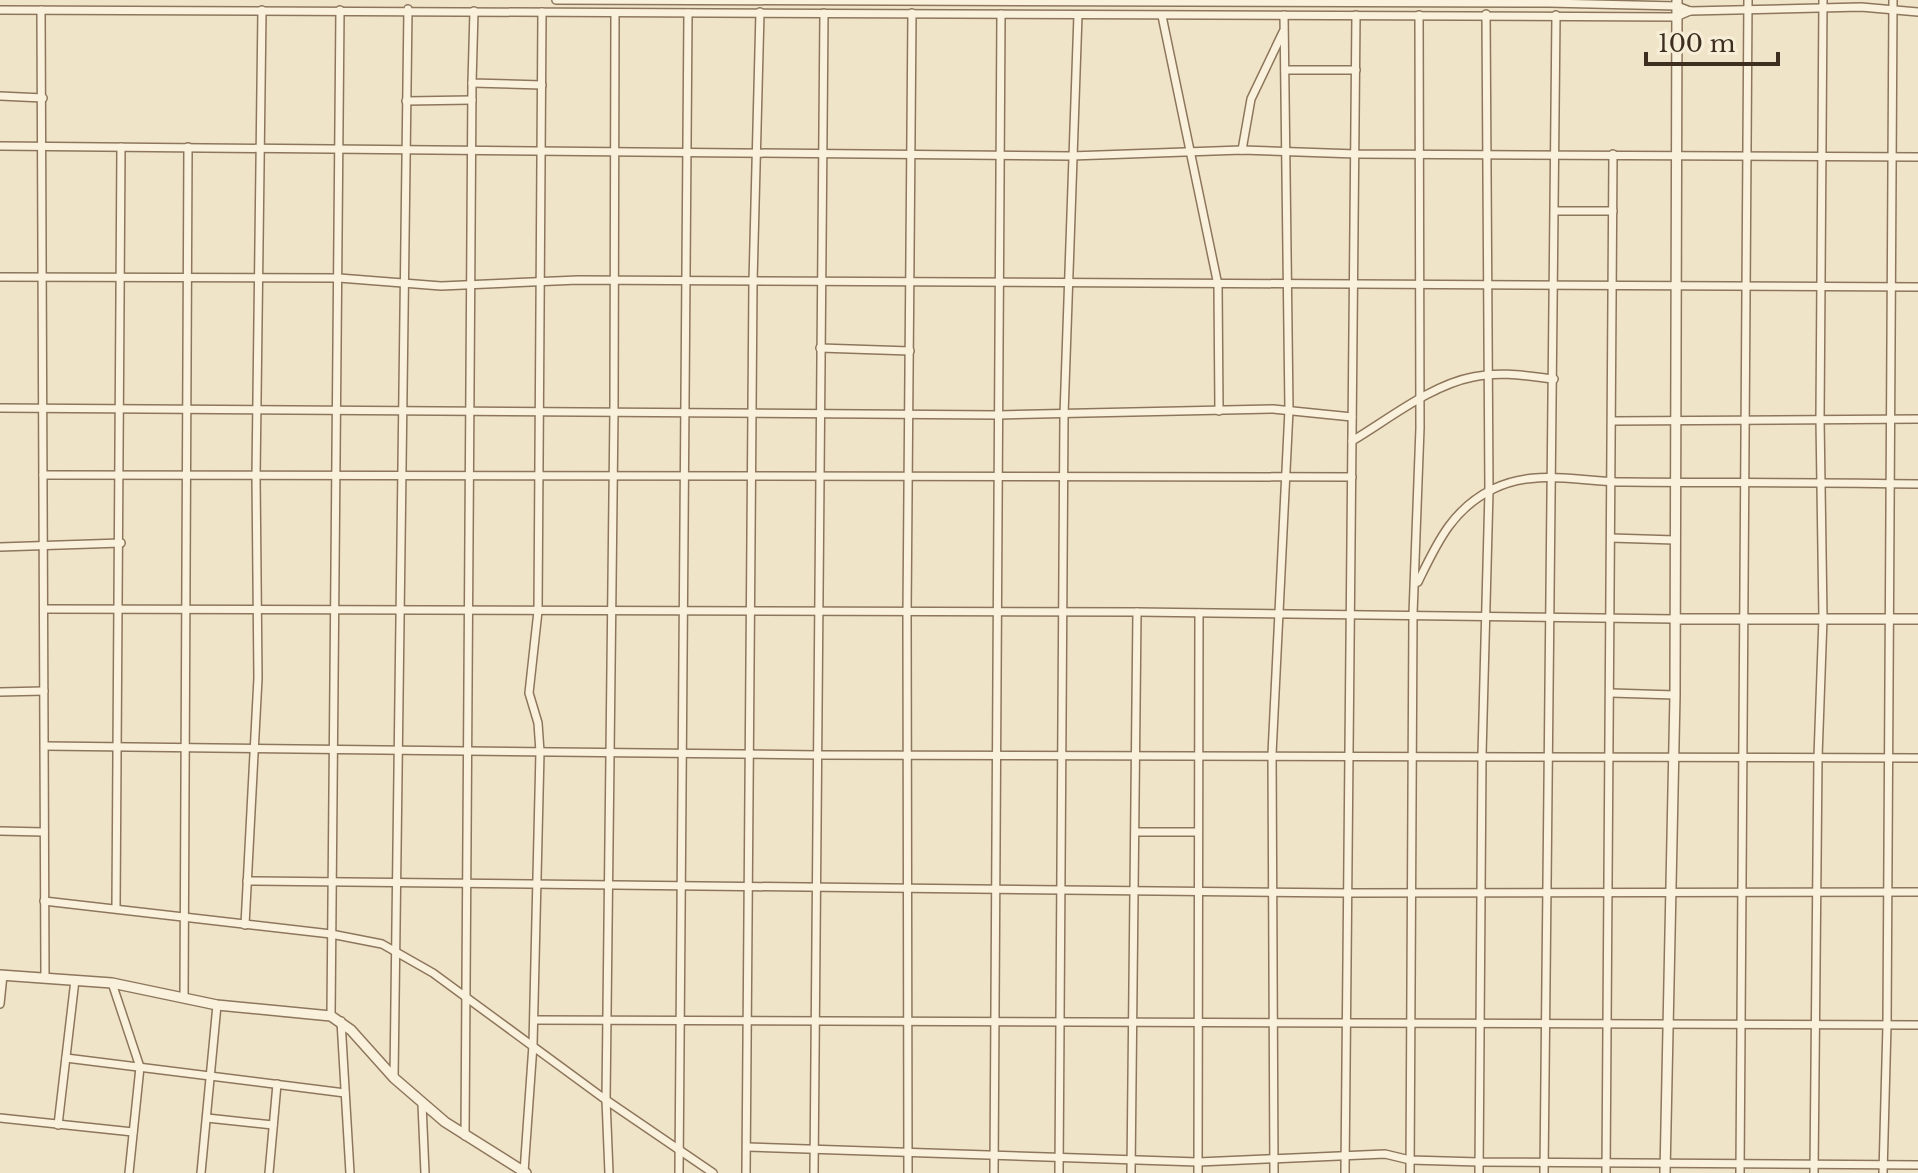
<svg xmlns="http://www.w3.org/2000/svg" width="1918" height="1173" viewBox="0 0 1918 1173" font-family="'Libre Baskerville',serif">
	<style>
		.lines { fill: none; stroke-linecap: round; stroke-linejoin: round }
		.minor-casing { stroke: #8d765c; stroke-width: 10 }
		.tertiary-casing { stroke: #8d765c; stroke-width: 12 }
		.minor { stroke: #faf1dc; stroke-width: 7 }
		.tertiary { stroke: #faf1dc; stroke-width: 9 }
	</style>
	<rect width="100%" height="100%" fill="#f0e4c8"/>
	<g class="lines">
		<defs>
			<g id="minor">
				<path d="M556,0l993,3 128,3 13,5 171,-4 57,5"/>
				<path d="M0,10l1676,7 14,-6"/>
				<path d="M41,10l4,968"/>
				<path d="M474,11l-2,72 70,2"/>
				<path d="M1162,16l56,269 1,126"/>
				<path d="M1285,70h71"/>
				<path d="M0,96l43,2"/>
				<path d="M406,101l66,-1"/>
				<path d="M0,146l1071,10 171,-6 114,4 562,3"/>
				<path d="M1242,150l9,-51 32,-67"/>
				<path d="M1555,211h58"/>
				<path d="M0,277l339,1 102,8 137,-6 1340,7"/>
				<path d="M820,348l90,3"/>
				<path d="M0,408l998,7 275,-6 79,8"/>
				<path d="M1613,421l305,-2"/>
				<path d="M1352,441c37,-22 79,-56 121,-64 27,-6 55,-1 81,2"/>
				<path d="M43,475l1309,2"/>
				<path d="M1611,538l64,2"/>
				<path d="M0,547l121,-4"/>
				<path d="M1418,582c19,-39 34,-73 75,-93 43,-21 87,-7 132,-7 97,1 195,0 293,2"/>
				<path d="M44,609l1093,3 537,7"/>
				<path d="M0,692l44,-1"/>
				<path d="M1611,693l64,2"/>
				<path d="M45,746l773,9 1100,3"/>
				<path d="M0,831l44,1"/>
				<path d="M1136,832h60"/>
				<path d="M247,881l1101,12 570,-1"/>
				<path d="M44,901l287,33 51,10 51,29 173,127 107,73"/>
				<path d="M116,907l5,-760"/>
				<path d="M245,925l13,-247 -2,-202 6,-466"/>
				<path d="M112,983l28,84 -11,106"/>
				<path d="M184,998l4,-851"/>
				<path d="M0,1004l3,-29"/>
				<path d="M331,1016l9,-1006"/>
				<path d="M534,1020l1384,5"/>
				<path d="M341,1021l9,152"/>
				<path d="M66,1058l279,35"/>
				<path d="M394,1078l14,-1069"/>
				<path d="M422,1104l3,69"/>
				<path d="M0,1118l133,14"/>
				<path d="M207,1118l66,7"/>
				<path d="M58,1125l17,-145"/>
				<path d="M465,1136l7,-1053"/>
				<path d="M747,1147l451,15 187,-8 25,6 69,2 439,3"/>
				<path d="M524,1172l9,-127 7,-293 -2,-29 -9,-30 9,-82 4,-599"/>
				<path d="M201,1173l16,-168"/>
				<path d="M269,1173l8,-89"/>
				<path d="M609,1173l-3,-73 8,-689 1,-398"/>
				<path d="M679,1173l9,-1160"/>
				<path d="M746,1173l7,-891 7,-270"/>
				<path d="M814,1173l10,-1160"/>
				<path d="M908,1173l-1,-559 5,-601"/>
				<path d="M994,1173l7,-1159"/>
				<path d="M1059,1173l5,-758 14,-400"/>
				<path d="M1131,1173l6,-561"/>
				<path d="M1198,1173l1,-560"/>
				<path d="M1274,1173l-2,-419 17,-344 -5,-395"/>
				<path d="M1345,1173l11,-1158"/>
				<path d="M1410,1173l3,-559 7,-186 -1,-413"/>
				<path d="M1479,1173l3,-418 7,-264 -3,-477"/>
				<path d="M1544,1173l12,-1158"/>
				<path d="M1606,1173l7,-1019"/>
				<path d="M1740,1173l8,-1173"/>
				<path d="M1814,1173l4,-416 5,-139 -3,-199 3,-419"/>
				<path d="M1883,1173l4,-148 6,-1025"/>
			</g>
			<g id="tertiary">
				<path d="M1674,619h244"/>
				<path d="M0,975l112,8 105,22 114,11 20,14 43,48 51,44 81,51"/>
				<path d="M1665,1173l10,-478 2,-695"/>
			</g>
		</defs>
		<use href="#minor" class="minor-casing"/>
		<use href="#tertiary" class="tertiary-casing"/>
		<use href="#minor" class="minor"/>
		<use href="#tertiary" class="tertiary"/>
	</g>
	<path d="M1646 52v12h132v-12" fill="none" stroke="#3d2e20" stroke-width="4"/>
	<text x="1658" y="52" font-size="24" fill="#3d2e20" stroke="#f7eed8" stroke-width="6" paint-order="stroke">100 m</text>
</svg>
